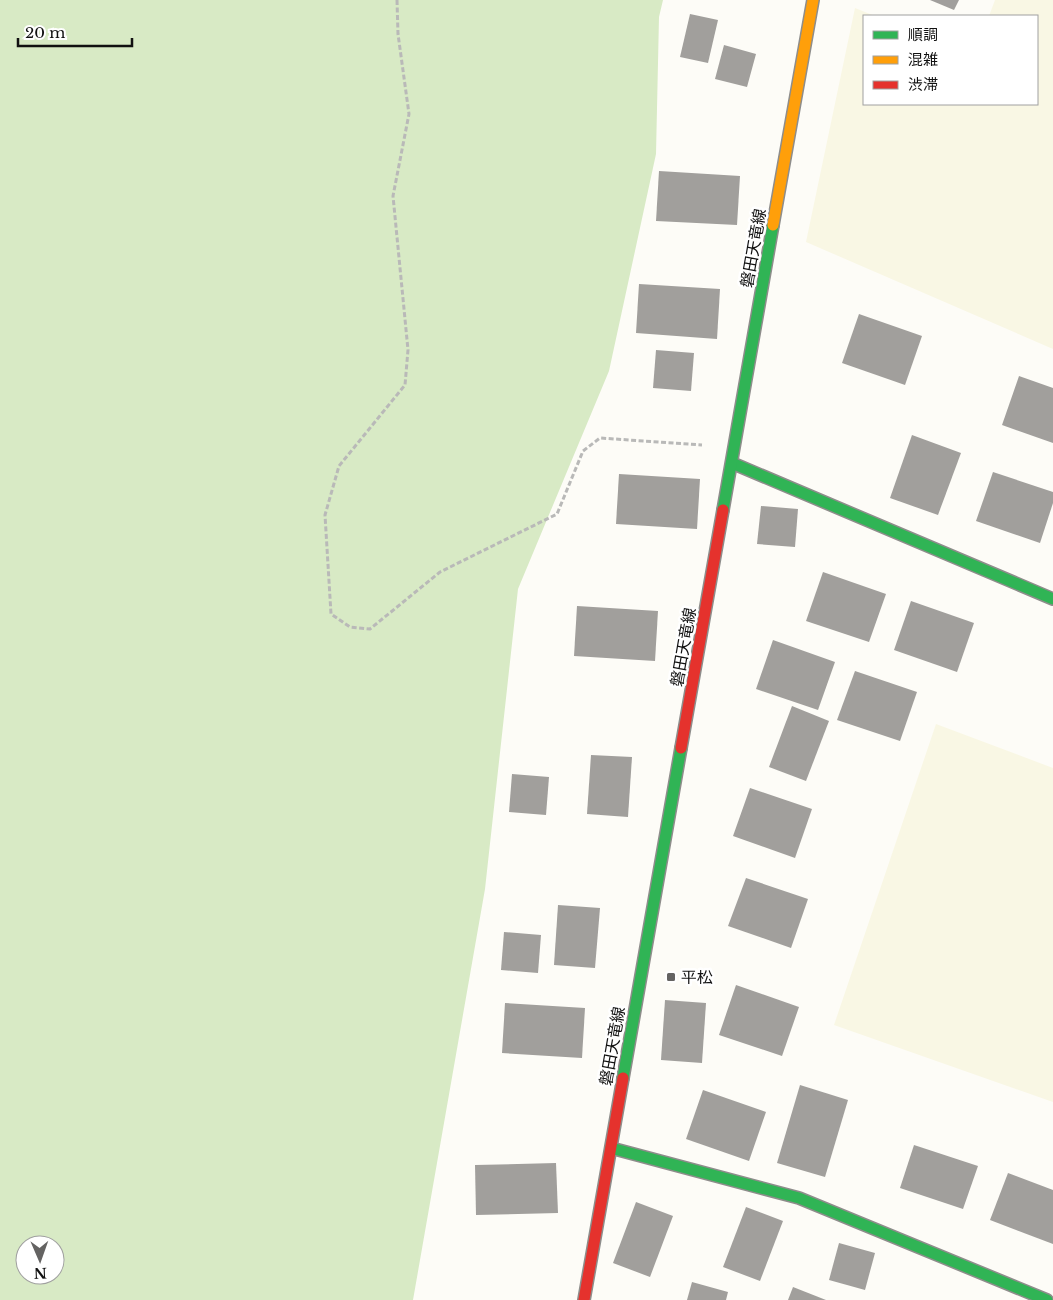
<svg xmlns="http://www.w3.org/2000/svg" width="1053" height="1300" viewBox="0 0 1053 1300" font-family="'Libre Baskerville','Noto Sans JP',serif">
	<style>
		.farmland { fill: #f9f7e4 }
		.forest { fill: #d8eac5; fill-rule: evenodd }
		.building { fill: #a19f9c }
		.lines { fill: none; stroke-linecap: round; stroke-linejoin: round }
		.fast-casing { stroke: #8e8d8b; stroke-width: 14 }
		.slow-casing { stroke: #8e8d8b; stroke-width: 14 }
		.jam-casing { stroke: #8e8d8b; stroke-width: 14 }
		.path { stroke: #b9b9b8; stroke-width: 3; stroke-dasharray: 5 2.5; stroke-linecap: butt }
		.fast { stroke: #30b455; stroke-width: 11 }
		.slow { stroke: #ff9f0a; stroke-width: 11 }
		.jam { stroke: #e5322d; stroke-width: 11 }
		.poi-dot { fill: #646362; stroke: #fff; stroke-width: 2 }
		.labels { text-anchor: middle; stroke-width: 5; stroke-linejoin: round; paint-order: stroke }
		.street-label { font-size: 16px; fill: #111; stroke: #fff }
		.poi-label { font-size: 16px; fill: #111; stroke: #fff; text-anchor: start }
	</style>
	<rect width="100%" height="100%" fill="#fdfcf7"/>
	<g class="farmland">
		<path d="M995,0h58v349l-247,-107 49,-234 20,8h-11v88h173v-88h-48z"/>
		<path d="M936,724l117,44v334l-219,-77z"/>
	</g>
	<path class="forest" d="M0,0h663l-4,17 -3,137 -47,217 -91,218 -33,300 -72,411h-413zM25,1245h30v30h-30z"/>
	<g class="building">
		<path d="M930,0h29l-5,10z"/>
		<path d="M690,14l28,6 -10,43 -28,-6z"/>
		<path d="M724,45l32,9 -9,33 -32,-8z"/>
		<path d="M659,171l81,5 -3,49 -81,-4z"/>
		<path d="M639,284l81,5 -3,50 -81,-6z"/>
		<path d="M859,314l63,22 -17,49 -63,-22z"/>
		<path d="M656,350l38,3 -3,38 -38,-3z"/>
		<path d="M1019,376l34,12v55l-51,-18z"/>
		<path d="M912,435l49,18 -23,62 -48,-17z"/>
		<path d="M993,472l60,20v11l-13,40 -64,-22z"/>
		<path d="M619,474l81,5 -3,50 -81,-5z"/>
		<path d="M761,506l37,3 -3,38 -38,-3z"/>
		<path d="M823,572l63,22 -17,48 -63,-21z"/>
		<path d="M911,601l63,22 -17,49 -63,-22z"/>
		<path d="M577,606l81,5 -3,50 -81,-5z"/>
		<path d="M773,640l62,22 -17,48 -62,-21z"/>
		<path d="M855,671l62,21 -17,49 -63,-21z"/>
		<path d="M792,706l37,15 -23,60 -37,-14z"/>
		<path d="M591,755l41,2 -4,60 -41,-3z"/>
		<path d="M512,774l37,3 -3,38 -37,-3z"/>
		<path d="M750,788l62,21 -17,49 -62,-22z"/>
		<path d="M746,878l62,21 -17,49 -63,-22z"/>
		<path d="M558,905l42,3 -5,60 -41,-3z"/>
		<path d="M504,932l37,3 -3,38 -37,-3z"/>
		<path d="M736,985l63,22 -17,49 -63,-21z"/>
		<path d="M665,1000l41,3 -4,60 -41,-3z"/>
		<path d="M505,1003l80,5 -3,50 -80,-5z"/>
		<path d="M800,1085l48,15 -23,77 -48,-14z"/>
		<path d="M703,1090l63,22 -17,49 -63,-22z"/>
		<path d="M914,1145l64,21 -15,43 -63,-21z"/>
		<path d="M556,1163l2,50 -82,2 -1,-50z"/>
		<path d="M1008,1173l45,17v54l-63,-24z"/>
		<path d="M636,1202l37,14 -23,61 -37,-14z"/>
		<path d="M746,1207l37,14 -23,60 -37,-14z"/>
		<path d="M839,1243l36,10 -10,37 -36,-10z"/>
		<path d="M692,1282l36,10 -2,8h-39z"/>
		<path d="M793,1287l33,13h-38z"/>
	</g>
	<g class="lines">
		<defs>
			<g id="fast">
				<path d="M732,463l321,136"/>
				<path d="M723,510l50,-285"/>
				<path d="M623,1078l58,-330"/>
				<path d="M611,1148l188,50 248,102"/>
			</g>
			<path id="slow" d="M773,225l40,-225"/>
			<g id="jam">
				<path d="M681,748l42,-238"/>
				<path d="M584,1300l39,-222"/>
			</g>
		</defs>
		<use href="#fast" class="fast-casing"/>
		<use href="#slow" class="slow-casing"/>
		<use href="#jam" class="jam-casing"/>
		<path class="path" d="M397,0l1,34 11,80 -16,82 15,154 -3,35 -66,81 -14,49 6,99 19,13 20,2 70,-57 117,-58 26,-63 17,-13 102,7"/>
		<use href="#fast" class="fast"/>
		<use href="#slow" class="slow"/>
		<use href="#jam" class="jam"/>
	</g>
	<rect class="poi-dot" x="666" y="972" width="10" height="10" rx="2.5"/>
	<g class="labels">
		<g class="street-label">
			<text transform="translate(753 248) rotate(-80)" y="6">磐田天竜線</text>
			<text transform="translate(683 647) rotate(-80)" y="6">磐田天竜線</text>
			<text transform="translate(612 1046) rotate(-80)" y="6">磐田天竜線</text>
		</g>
		<g class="poi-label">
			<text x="681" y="983">平松</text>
		</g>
	</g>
	<rect x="863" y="15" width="175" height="90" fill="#ffffff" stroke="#a0a0a0"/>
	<rect x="873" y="31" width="25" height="8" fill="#30b455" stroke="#a0a0a0"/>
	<text x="908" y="40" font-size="15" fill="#111111">順調</text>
	<rect x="873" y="56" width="25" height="8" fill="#ff9f0a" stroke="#a0a0a0"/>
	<text x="908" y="65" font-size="15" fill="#111111">混雑</text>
	<rect x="873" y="81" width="25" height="8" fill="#e5322d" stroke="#a0a0a0"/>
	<text x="908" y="90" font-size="15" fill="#111111">渋滞</text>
	<g transform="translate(40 1260) rotate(178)"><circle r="24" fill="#ffffff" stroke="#a0a0a0"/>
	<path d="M0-4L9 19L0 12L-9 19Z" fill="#646362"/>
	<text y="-8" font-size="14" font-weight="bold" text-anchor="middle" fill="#111111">N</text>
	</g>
	<path d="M18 38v8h114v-8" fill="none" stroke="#111111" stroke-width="2.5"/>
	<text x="25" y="38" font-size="15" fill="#111111" stroke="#ffffff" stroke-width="4" paint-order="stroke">20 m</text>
</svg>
